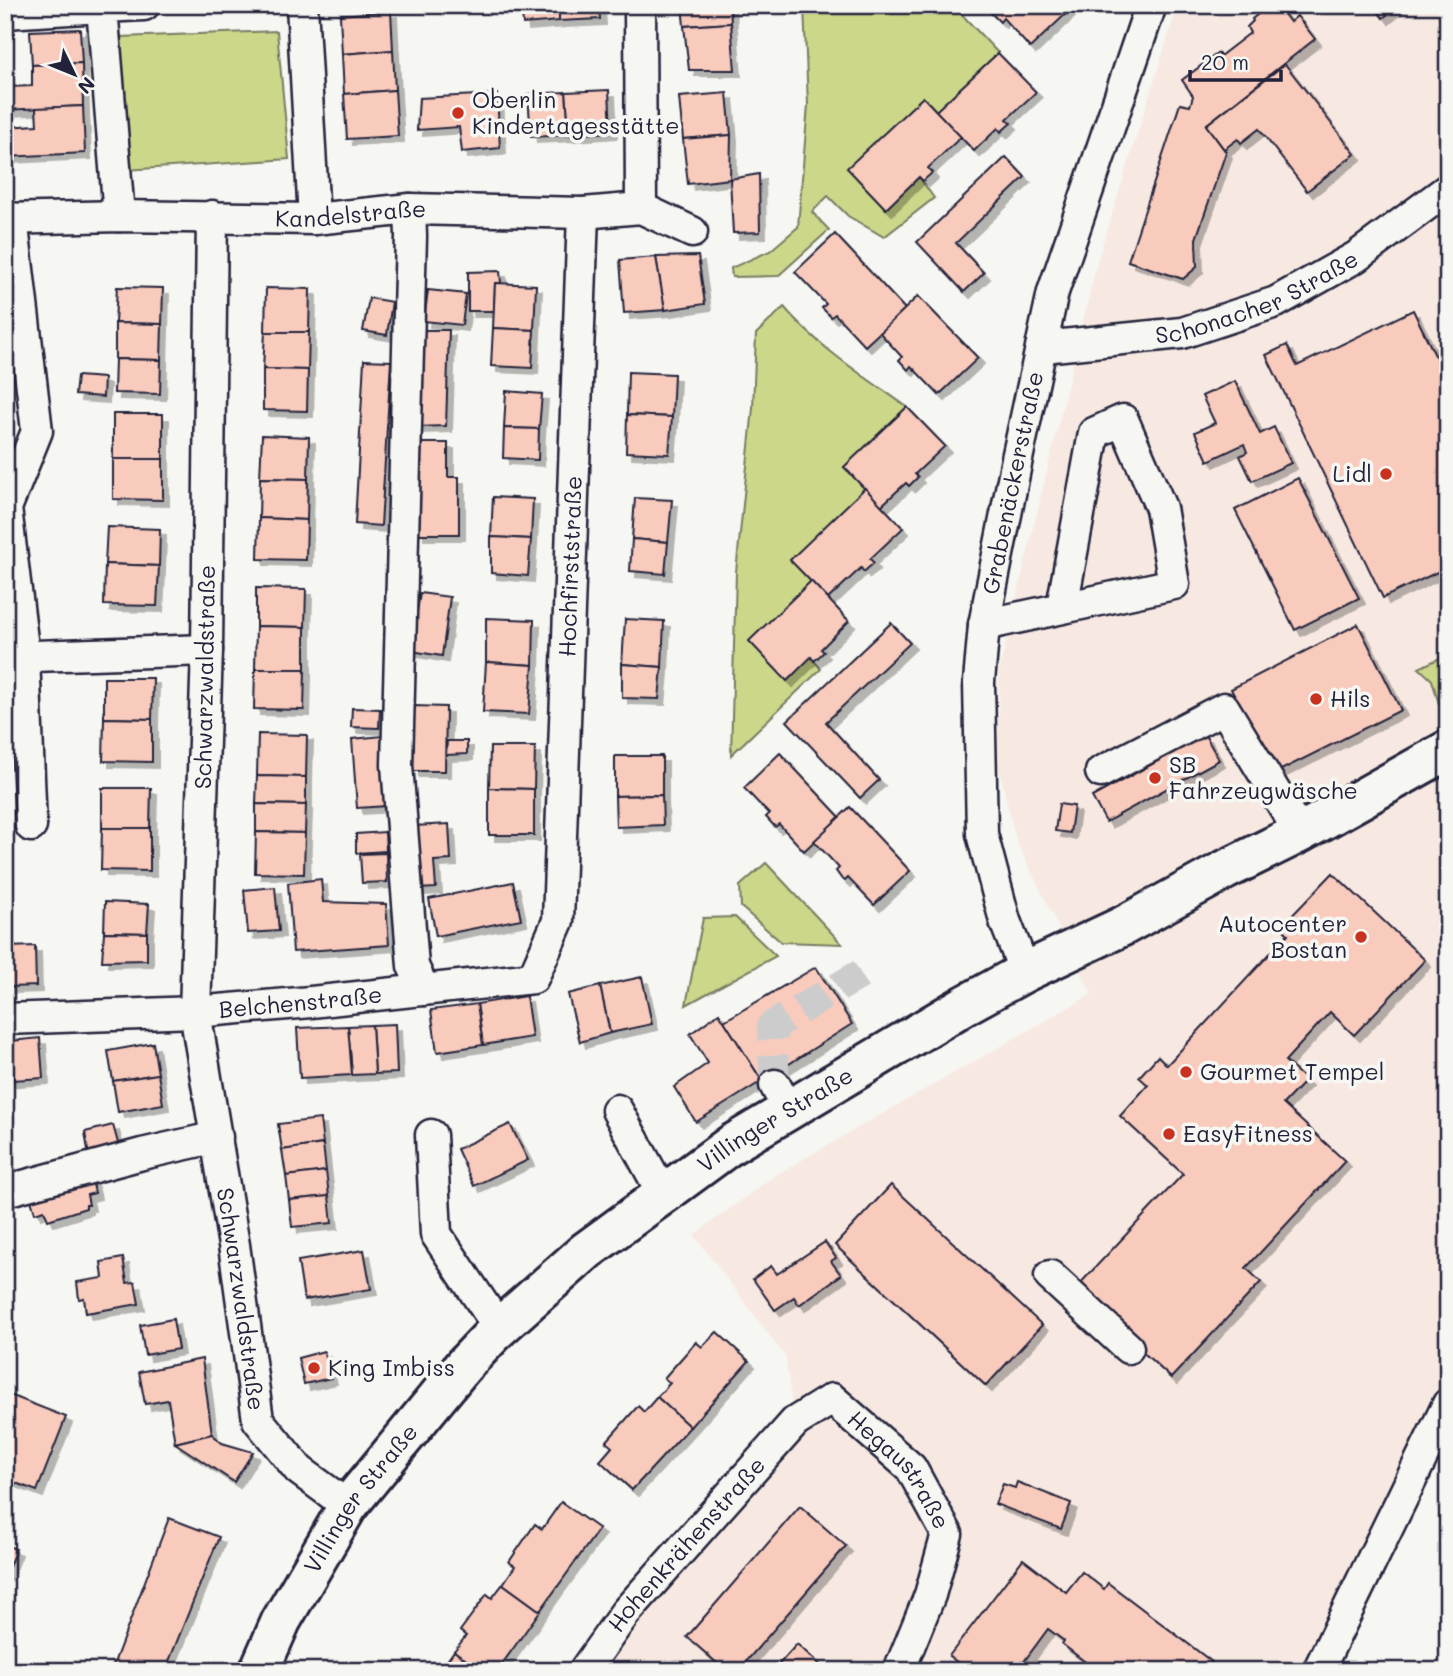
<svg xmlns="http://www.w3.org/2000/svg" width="1453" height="1676" viewBox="0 0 1453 1676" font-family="Mali,sans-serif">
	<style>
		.built { fill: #f7e9e2 }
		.green { fill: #ccd78a; stroke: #777c62; stroke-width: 2 }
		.building { fill: #f9cbbd; stroke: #22223b; stroke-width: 2; filter: url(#shadow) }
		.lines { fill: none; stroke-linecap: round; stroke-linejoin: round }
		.minor-tunnel { stroke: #cccccd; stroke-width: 30; stroke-dasharray: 30 15; stroke-linecap: butt }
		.minor-casing { stroke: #22223b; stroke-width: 35 }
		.major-casing { stroke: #22223b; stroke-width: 44 }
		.minor { stroke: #f6f6f2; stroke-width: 30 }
		.major { stroke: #f6f6f2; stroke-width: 38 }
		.poi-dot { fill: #c8321e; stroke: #f6f6f2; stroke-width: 2.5 }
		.labels { text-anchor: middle; stroke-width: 7; stroke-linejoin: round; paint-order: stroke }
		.poi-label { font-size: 23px; fill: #22223b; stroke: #f6f6f2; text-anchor: start }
		.street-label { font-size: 23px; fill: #22223b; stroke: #f6f6f2 }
	</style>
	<defs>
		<filter id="shadow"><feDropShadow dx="6" dy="6" stdDeviation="0" flood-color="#0004"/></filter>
	</defs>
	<rect width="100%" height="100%" fill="#f6f6f2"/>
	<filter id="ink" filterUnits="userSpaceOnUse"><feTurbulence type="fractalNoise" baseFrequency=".0143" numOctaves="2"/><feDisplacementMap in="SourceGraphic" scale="14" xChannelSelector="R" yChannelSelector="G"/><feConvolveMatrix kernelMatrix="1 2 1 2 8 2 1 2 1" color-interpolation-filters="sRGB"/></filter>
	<g filter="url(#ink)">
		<path class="built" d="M1178,5h270v1439l-110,227h-754l211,-249 -10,-66 -91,-121 80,-59 318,-182 -75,-151 -19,-77 1,-95 99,-412z"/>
		<g class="green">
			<path d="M804,5h149l45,48 -62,58 -13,-14 -37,112 33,-32 15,21 -50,39 -36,-21 -20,-20 -16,16 17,18 -51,46 -46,1 -1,-9 39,-17 28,-24 10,-122z"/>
			<path d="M277,31l12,128 -163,11 -6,-133z"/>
			<path d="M784,307c35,41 80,69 123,100l-63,60 21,21 -54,93v76l10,12 -90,86 5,-183 17,-164 3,-74z"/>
			<path d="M1448,654v45l-9,5 -7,-24 -13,-12z"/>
			<path d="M766,863l76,81 -61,-2 -40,-35 -1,-21z"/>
			<path d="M735,917l41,39 -90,49 17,-87z"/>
		</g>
		<g class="building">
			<path d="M521,5h38v16l-36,3z"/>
			<path d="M559,5h40l1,14 -41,2z"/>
			<path d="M682,5h48l1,18 -47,3z"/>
			<path d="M991,5h75l4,5 -40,38 -27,-30 -3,4 -10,-10 4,-3z"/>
			<path d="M1269,5h8l13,17 7,-6 18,23 -109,86 20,27 -30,87 1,28 -14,12 -55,-18 52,-157 10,2 3,-10 -11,-16 36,-27 2,3 30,-23 -3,-6 6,-6 -1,-2z"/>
			<path d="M1373,5h26l-16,13z"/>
			<path d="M391,11l2,39 -51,4 -2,-39z"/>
			<path d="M731,23l4,47h-46l-5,-44z"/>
			<path d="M80,29l2,34 -50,2 -2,-34z"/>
			<path d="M393,50l2,40 -51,4 -2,-40z"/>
			<path d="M998,53l38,39 -29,27 4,4 -10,9 -3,-4 -24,23 -38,-40z"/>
			<path d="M82,63l1,43 -78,4v-23l27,-1v-21z"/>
			<path d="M1285,64l70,90 -48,37 -48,-62 -18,14 -3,-4 -14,10 -18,-24z"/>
			<path d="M395,90l3,46 -51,3 -3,-45z"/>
			<path d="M609,90l2,42 -42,3 -3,-43z"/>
			<path d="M566,92l3,43 -38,2 -3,-43z"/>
			<path d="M727,93l4,42 -48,4 -4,-42z"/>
			<path d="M497,94l3,54 -38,4 -3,-25 -42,3 2,-32z"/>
			<path d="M923,97l38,40 -33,31 4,5 -9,8 -4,-4 -33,32 -39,-41z"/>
			<path d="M83,106l2,47 -80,4v-30l32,-2 -1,-17z"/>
			<path d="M731,135l-1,44 -42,5 -5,-45z"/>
			<path d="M1006,157l19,20 -69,66 28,30 -20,19 -47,-50z"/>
			<path d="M759,174l1,58 -27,1 -3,-54z"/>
			<path d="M835,234l70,75 -40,37 -30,-32 -4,3 -9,-9 4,-4 -31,-32z"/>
			<path d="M698,256l7,48 -40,6 -9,-53z"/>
			<path d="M656,257l9,53 -41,3 -4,-53z"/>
			<path d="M500,271l1,12h-6l-1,28h-26v-39z"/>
			<path d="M495,283l41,2 -2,45 -41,-2z"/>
			<path d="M117,287l46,1 -1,36 -47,-1z"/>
			<path d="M266,288l44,1 -1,43h-44z"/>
			<path d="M428,290l38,4 -4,31 -38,-4z"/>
			<path d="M918,296l60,62 -39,37 -28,-29 -3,4 -9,-10 3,-3 -22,-24z"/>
			<path d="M369,298l23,4 -5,33 -24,-4z"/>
			<path d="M1413,310l35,72v185l-65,31 -117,-243 21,-10 10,21z"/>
			<path d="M115,323l47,1 -1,36 -46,-1z"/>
			<path d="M493,328l41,2 -2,38 -41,-2z"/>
			<path d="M420,330h29l-3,96 -32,1z"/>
			<path d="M265,332h44l-1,38 -45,-1z"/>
			<path d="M115,359l46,1 -1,34 -46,-1z"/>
			<path d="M364,360l27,1 -10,165 -26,-2z"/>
			<path d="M263,369l45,1 -1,41 -44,-1z"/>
			<path d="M628,372l46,2 -2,43 -45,-2z"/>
			<path d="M77,376l27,2 -1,19 -28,-2z"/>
			<path d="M1235,381l25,53 14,-7 17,36 -39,18 -12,-25 7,-4 -3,-8 -36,17 -13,-29 20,-9 -13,-27z"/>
			<path d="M506,391l36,3 -3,35 -35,-1z"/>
			<path d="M907,407l38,39 -30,28 3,3 -9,9 -3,-3 -25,23 -37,-39z"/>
			<rect x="113" y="414" width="50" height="45"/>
			<path d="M627,415l45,2 -3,37 -43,-2z"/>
			<path d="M504,428l35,1 -1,31 -35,-2z"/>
			<path d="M262,435l47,2 -1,42 -48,-1z"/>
			<path d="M418,443h30v34h11v57h-41z"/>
			<path d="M113,459h50v41l-50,-1z"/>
			<path d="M260,478l48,1 -1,41 -48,-2z"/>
			<path d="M1298,478l61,120 -64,32 -60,-120z"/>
			<path d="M865,488l38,40 -33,31 4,4 -7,6 -3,3 -3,-4 -33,31 -38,-39z"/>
			<path d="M493,497l40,2 -2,40 -40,-2z"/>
			<path d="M635,498l37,2 -4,42 -36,-3z"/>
			<path d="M259,518l48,2 -1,40 -48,-1z"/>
			<path d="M107,527l53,2 -1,37 -54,-2z"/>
			<path d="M491,537l40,2 -3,37 -37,-3z"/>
			<path d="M632,539l36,3 -3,32 -35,-3z"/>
			<path d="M105,564l54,2 -2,40 -53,-1z"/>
			<path d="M811,581l38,40 -28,28 3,3 -10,9 -3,-4 -24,24 -38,-40z"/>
			<path d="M256,588l50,1 -1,38 -49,-1z"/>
			<path d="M420,593l30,4 -8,59 -31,-5z"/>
			<path d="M486,618l48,2 -1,45 -47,-3z"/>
			<path d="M625,619l39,2 -2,46 -40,-3z"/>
			<path d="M891,623l19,20 -84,79 53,58 -19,18 -73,-77z"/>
			<path d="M1358,624l43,86 -128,64 -42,-85z"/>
			<path d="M256,626l49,1v42h-50z"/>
			<path d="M486,662l47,3 -4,49 -46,-2z"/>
			<path d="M622,664l40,3 -3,32 -37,-1z"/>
			<path d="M255,669h50l-1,41 -50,-1z"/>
			<path d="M104,678h49l-1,41 -48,-1z"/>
			<path d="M5,684l3,49h-3z"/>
			<path d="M414,706l32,1 -1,64h-32z"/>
			<path d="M352,708l28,1 -1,19 -28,-1z"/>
			<path d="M104,718l48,1v43l-49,-1z"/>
			<path d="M258,734l49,1 -1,42 -49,-1z"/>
			<path d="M1205,735l14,25 -113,62 -14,-25z"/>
			<path d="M383,736l4,70 -30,2 -5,-69z"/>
			<path d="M447,741h20v13l-21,1z"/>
			<path d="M490,747h45l-1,42 -45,-1z"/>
			<path d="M780,753l60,64 -36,34 -25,-27 -4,3 -9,-10 3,-3 -25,-26z"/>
			<path d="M615,756h47v39l-47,1z"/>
			<path d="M257,776l49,1v28l-50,-1z"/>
			<path d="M102,788h49l-1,40h-48z"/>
			<path d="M489,788l45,1v46h-45z"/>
			<path d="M662,795l1,30 -47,2 -1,-31z"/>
			<path d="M256,804l50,1 -1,28 -49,-1z"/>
			<path d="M1059,804l15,2 -4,27 -15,-2z"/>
			<path d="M850,807l60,64 -36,34 -26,-27 -3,3 -4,-3 -5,-7 3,-3 -25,-27z"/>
			<path d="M449,824l2,36 -17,1 2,27 -18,1 -4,-63z"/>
			<path d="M102,828h48v43l-49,-1z"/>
			<path d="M256,832l49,1 -1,41 -49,-1z"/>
			<path d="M385,832l1,19 -30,2v-19z"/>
			<path d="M386,853l1,29 -25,1 -2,-29z"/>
			<path d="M1333,873l92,87 -71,75 -24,-23 -45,49 21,19 -23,24 62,57 -99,107 15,14 -90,96 -96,-89 108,-115 -63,-58 28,-31 -9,-8 19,-21 9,9 121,-131 -7,-7z"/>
			<path d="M321,879l2,23 63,2 3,41 -96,7 -5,-69z"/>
			<path d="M513,882l8,37 -85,17 -7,-37z"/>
			<path d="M275,887l4,44 -31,2 -4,-43z"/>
			<path d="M105,902l44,2 -2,29 -43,-1z"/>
			<path d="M104,932l43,1v27l-45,1z"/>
			<path d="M35,946l1,40 -26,1 -2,-40z"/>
			<path d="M5,947h3l2,40h-5z"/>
			<path d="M816,967l36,57 -90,57 -38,-60z"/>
			<path d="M642,977l10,47 -42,9 -10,-47z"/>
			<path d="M600,986l10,47 -30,9 -12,-48z"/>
			<path d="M526,996l6,41 -49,8 -6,-41z"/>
			<path d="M477,1004l6,41 -46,7 -6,-42z"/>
			<path d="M719,1013l43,68 -66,41 -22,-35 34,-24 -18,-29z"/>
			<path d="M395,1024l2,49 -22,1 -3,-49z"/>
			<path d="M372,1025l3,49 -23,1 -4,-49z"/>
			<path d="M348,1026l4,49 -52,3 -3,-50z"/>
			<path d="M40,1038l3,40 -30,2 -2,-39z"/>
			<path d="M5,1041h6l2,39 -8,1z"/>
			<path d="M153,1043l5,31 -45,7 -5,-30z"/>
			<path d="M158,1074l5,30 -45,8 -5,-31z"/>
			<path d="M320,1119l3,25 -41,6 -4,-26z"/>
			<path d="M510,1124l18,36 -54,26 -17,-37z"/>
			<path d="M113,1125l8,29 -31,9 -5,-31z"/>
			<path d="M323,1144l3,27 -40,5 -4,-26z"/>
			<path d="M326,1171l3,25 -40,4 -3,-24z"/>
			<path d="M92,1180l3,13 -8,2 2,10h-3v3l-38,12 -4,-10 -9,3 -5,-16z"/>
			<path d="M891,1185l151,140 -56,61 -151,-141z"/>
			<path d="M329,1196l3,27 -40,4 -3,-27z"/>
			<path d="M825,1242l11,16 -5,3 10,14 -42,30 -5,-8 -19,13 -22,-31 18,-13 6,8z"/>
			<path d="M364,1250l7,39 -67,11 -6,-39z"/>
			<path d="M123,1258l4,25 8,-1 4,22 -53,9 -2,-15 -5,1 -2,-17 26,-4 -2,-16z"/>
			<path d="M173,1319l5,30 -33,6 -5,-30z"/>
			<path d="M717,1332l32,29 -59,66 -33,-30 13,-14 -6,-5 32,-36 6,5z"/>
			<path d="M324,1351l7,27 -27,6 -6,-26z"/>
			<path d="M202,1359l10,75 -37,9 -7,-43 -23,4 -6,-32z"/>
			<path d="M5,1393l61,24 -29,74 -32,-12z"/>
			<path d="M657,1397l33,30 -58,63 -32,-29 12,-14 -6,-5 32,-36 6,6z"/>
			<path d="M212,1434l10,9 31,9 -19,30 -59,-39z"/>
			<path d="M1017,1482l54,21 -10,26 -66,-25 8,-20 12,4z"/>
			<path d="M561,1502l38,27 -59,82 -37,-27 12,-18 -6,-4 26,-38 7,5z"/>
			<path d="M800,1506l46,40 -108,125h-12l-39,-34z"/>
			<path d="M169,1518l50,19 -54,134h-54z"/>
			<path d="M5,1545l11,4 -11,27z"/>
			<path d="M1023,1559l43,33 16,-20 22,17 4,-6 104,79 -7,9h-108l-35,-27 2,-3 -16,-12 -31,42h-48l-20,-15z"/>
			<path d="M503,1584l37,27 -43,60h-16l-27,-20 12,-15 -6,-5 27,-37 5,4z"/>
			<path d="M797,1644l30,27h-54z"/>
			<path d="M454,1651l27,20h-48l4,-6 5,3z"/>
		</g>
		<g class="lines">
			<path class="minor-tunnel" d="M775,1085l-3,-59 89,-52"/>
			<defs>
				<g id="minor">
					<path d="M302,5l12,214"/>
					<path d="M640,5l1,203"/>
					<path d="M5,13l97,-6"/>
					<path d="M410,209l1,27 -14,529 16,201 11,24"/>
					<path d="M119,216l-17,-209 42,-2"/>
					<path id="s1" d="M212,216l-5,434 -12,362 39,233 24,175 41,50 49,36"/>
					<path d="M12,218l25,213 -31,77 18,148 7,170"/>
					<path id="s2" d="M5,219l114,-3 195,3 96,-10 173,4 58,-5 51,24"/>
					<path id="s3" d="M1043,347l139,-14 94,-31 80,-45 92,-68"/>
					<path d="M984,625l190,-41 -13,-76 -38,-88 -29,13 -32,174"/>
					<path d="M6,657l201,-7"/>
					<path d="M1101,772l123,-64 76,125"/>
					<path id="s4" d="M1025,972l-20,-51 -23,-87 -3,-152 5,-57 33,-166 36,-167 98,-287"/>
					<path id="s5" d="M5,1019l190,-7 116,-10 222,-24 25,-57 25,-708"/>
					<path d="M775,1085l14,26"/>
					<path d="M617,1110l46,84"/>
					<path d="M431,1135l5,99 63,94"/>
					<path d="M5,1191l137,-37 75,-17"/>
					<path d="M1050,1276l78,72"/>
					<path id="s6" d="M584,1671l41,-58 170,-191 37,-23 79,69 36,66 -17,61 -31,76"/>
					<path d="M1318,1671l130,-267"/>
				</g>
				<g id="major">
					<path id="s7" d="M259,1671l22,-50 67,-115 115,-140 36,-38 87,-77 146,-107 233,-139 60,-33 98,-46 102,-56 75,-37 148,-83"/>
				</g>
			</defs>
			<use href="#minor" class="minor-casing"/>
			<use href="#major" class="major-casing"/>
			<use href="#minor" class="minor"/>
			<use href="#major" class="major"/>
		</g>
	</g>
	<g class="poi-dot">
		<circle cx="458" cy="113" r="7"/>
		<circle cx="1386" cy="474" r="7"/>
		<circle cx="1316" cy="699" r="7"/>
		<circle cx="1155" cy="778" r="7"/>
		<circle cx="1361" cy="937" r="7"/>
		<circle cx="1186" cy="1072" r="7"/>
		<circle cx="1169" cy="1134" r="7"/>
		<circle cx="314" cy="1368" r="7"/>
	</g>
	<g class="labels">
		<g class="poi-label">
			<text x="472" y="108">Oberlin<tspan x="472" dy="26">Kindertagesstätte</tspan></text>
			<text x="1372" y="482" text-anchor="end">Lidl</text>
			<text x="1330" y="707">Hils</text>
			<text x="1169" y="773">SB<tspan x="1169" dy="26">Fahrzeugwäsche</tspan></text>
			<text x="1347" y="932" text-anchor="end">Autocenter<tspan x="1347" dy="26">Bostan</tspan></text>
			<text x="1200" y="1080">Gourmet Tempel</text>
			<text x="1183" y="1142">EasyFitness</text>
			<text x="328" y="1376">King Imbiss</text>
		</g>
		<g class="street-label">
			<text dy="8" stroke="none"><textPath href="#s2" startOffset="346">Kandelstraße</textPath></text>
			<text dy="8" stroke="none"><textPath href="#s3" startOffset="222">Schonacher Straße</textPath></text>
			<text dy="8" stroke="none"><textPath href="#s4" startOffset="499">Grabenäckerstraße</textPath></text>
			<text dy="8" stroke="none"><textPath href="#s5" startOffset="947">Hochfirststraße</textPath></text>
			<text transform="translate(205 677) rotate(-89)" y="8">Schwarzwaldstraße</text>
			<text dy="8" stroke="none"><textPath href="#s5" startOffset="296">Belchenstraße</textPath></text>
			<text dy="8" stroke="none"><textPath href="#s7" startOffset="768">Villinger Straße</textPath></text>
			<text dy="8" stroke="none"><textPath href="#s1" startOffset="1087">Schwarzwaldstraße</textPath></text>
			<text dy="8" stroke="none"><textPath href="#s6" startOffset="469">Hegaustraße</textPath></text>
			<text dy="8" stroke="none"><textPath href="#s7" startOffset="201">Villinger Straße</textPath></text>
			<text dy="8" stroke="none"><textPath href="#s6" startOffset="163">Hohenkrähenstraße</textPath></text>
		</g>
	</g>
	<rect width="1453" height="1676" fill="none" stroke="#f6f6f2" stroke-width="28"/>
	<rect x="14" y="14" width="1425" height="1648" fill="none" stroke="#22223b" stroke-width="2.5" filter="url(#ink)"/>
	<g transform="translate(74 74) rotate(133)" stroke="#f6f6f2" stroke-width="5" paint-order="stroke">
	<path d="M0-5L12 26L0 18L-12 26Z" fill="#22223b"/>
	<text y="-10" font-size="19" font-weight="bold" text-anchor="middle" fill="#22223b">N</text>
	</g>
	<path d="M1190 70v10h91v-10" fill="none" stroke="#22223b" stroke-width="3.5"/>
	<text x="1201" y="70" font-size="21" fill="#22223b" stroke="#f6f6f2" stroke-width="5" paint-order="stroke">20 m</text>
</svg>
